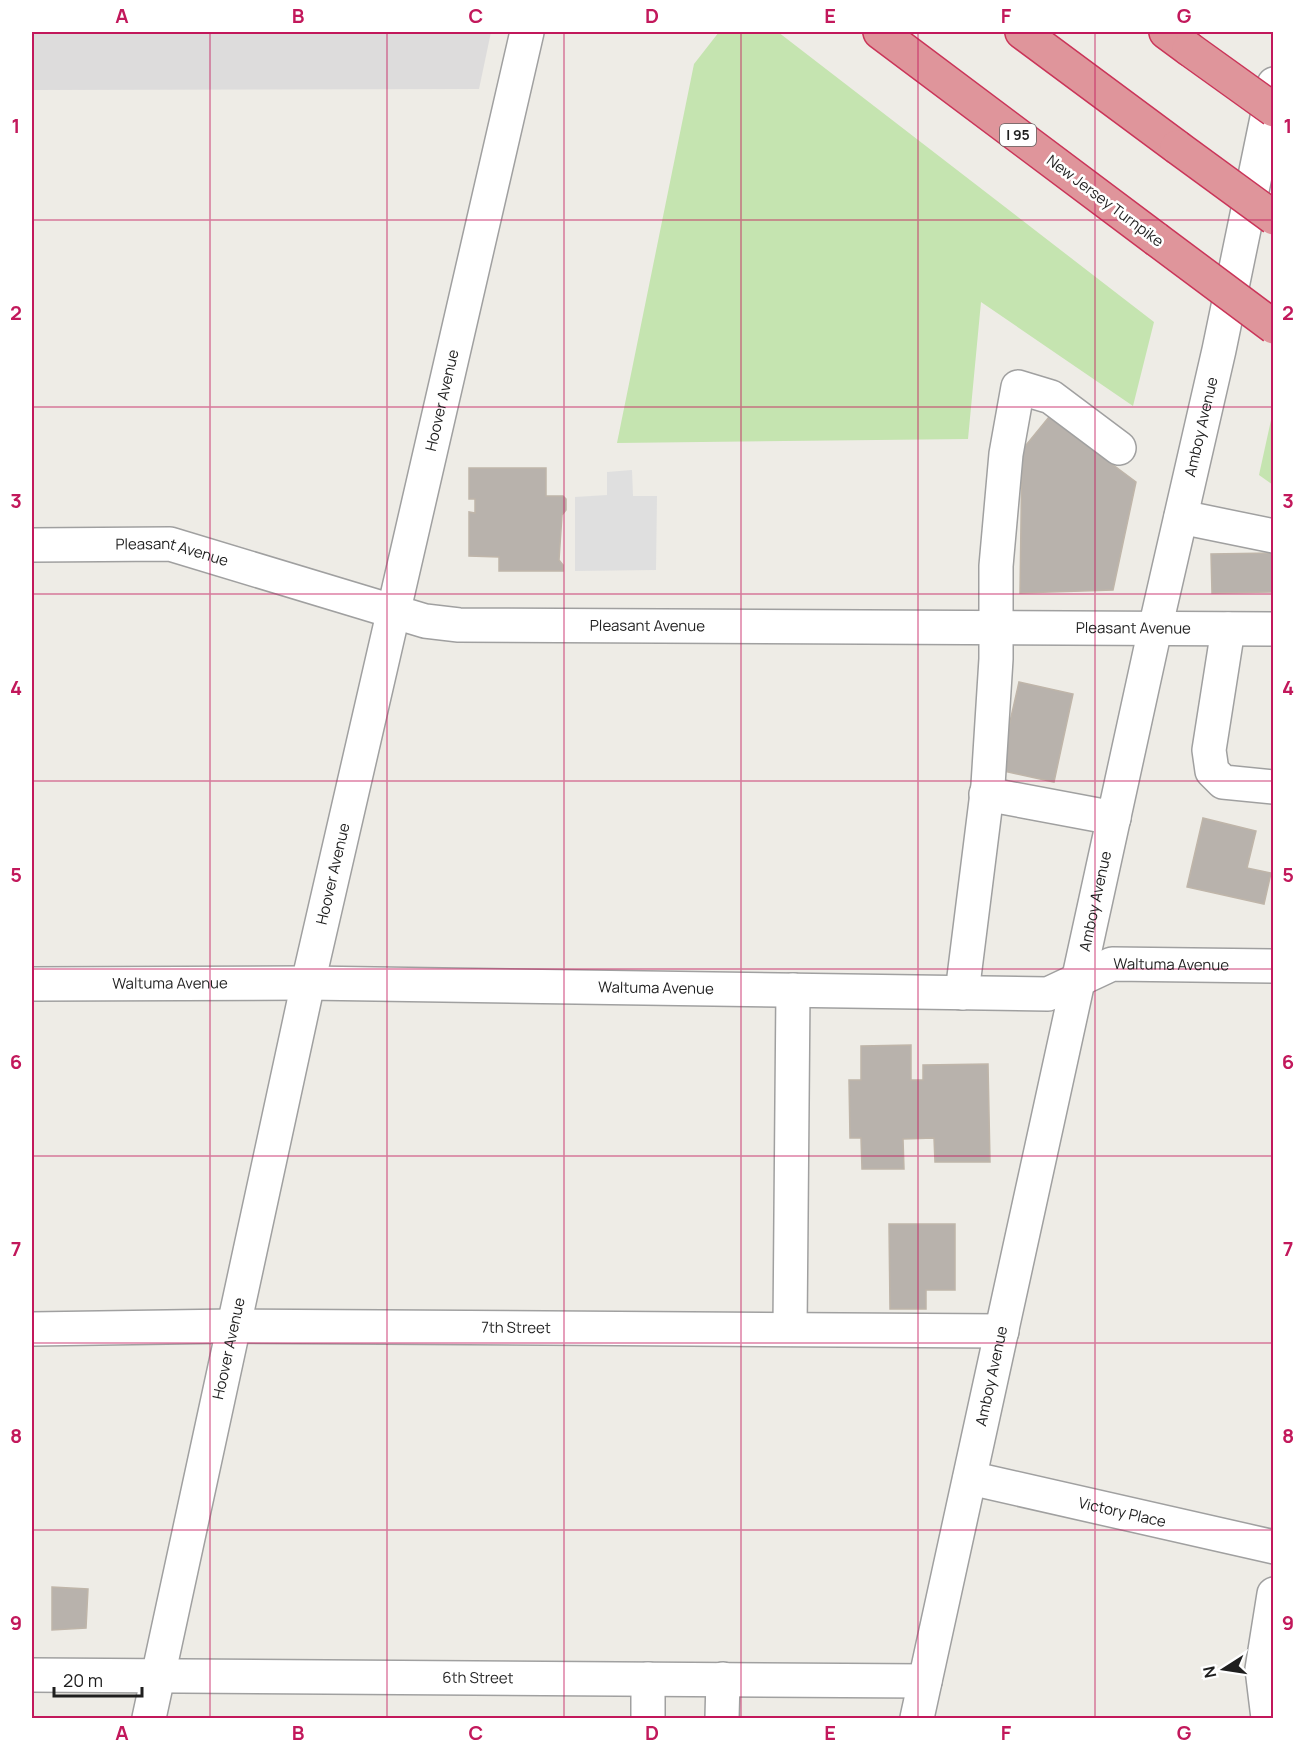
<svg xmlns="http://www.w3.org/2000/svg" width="1305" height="1750" viewBox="0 0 1305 1750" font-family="Manrope,sans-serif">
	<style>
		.residential { fill: #dddcdc }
		.grass { fill: #c5e4b0 }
		.parking { fill: #dfdfdf }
		.building { fill: #b8b2ac; stroke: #bfb5a9; stroke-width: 1.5 }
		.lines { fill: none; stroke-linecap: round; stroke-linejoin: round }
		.minor-casing { stroke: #a0a0a0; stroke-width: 36 }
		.highway-casing { stroke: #ca3559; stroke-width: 36 }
		.minor { stroke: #fff; stroke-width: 33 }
		.highway { stroke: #df959b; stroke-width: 33 }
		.highway-bridge-casing { stroke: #ca3559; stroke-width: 36; stroke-linecap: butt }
		.highway-bridge { stroke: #df959b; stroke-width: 33 }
		.grid { fill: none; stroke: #c2185b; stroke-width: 1.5; stroke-opacity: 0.55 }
		.labels { text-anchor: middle; stroke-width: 5; stroke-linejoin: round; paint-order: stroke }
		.shield { fill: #fff; stroke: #626262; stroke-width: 1.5 }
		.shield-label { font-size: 14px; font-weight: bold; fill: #1f1f1f }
		.street-label { font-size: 15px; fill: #1f1f1f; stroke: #fff }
		.neatline { fill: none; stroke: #c2185b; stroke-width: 2 }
		.grid-label { font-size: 20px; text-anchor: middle; font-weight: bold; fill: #c2185b }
	</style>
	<rect width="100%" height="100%" fill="#eeece6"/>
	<path class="residential" d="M32,32h459l-12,57 -447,1z"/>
	<g class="grass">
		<path d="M719,32h59l376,290 -21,84 -152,-104 -13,137 -351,4 77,-379z"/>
		<path d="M1273,411l1,1 -1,73 -14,-10z"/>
	</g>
	<path class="parking" d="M632,470l1,26h24l-1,74 -81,1v-74l32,-2v-23z"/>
	<g class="building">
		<path d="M1049,417l87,65 -23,108 -93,3 2,-143z"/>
		<path d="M469,468h77v28h17l3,3v11l-4,5 -3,45 4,5v6h-64v-14l-30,-1v-44l6,1v-14h-6z"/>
		<path d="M1274,553v39l-62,1 -1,-39z"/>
		<path d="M1019,682l54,12 -19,88 -55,-12z"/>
		<path d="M1203,818l53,13 -9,37 24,5 -7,31 -77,-17z"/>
		<path d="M911,1045v35h12v-15l65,-1 2,98h-55l-1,-24 -31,1 1,30h-42l-1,-31h-11l-1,-58h12v-34z"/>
		<path d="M889,1224h66v66h-29v19h-36z"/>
		<path d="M52,1587l36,2 -2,39 -34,2z"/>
	</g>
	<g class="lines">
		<defs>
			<g id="minor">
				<path d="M1181,517l93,19"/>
				<path id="s1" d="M32,545l138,-1 255,77 34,4 815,4"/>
				<path d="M1228,629l-19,121 3,21 11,11 51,5"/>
				<path d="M986,794l128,24"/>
				<path id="s2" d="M32,984l276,-1 740,11 64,-30 162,2"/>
				<path d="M962,993l26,-208 8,-126v-93l10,-112 12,-67 33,10 68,51"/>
				<path id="s3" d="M32,1329l202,-3 768,5"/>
				<path d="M790,1329l3,-339"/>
				<path id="s4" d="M970,1478l304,69"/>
				<path id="s5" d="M32,1675l893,6"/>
				<path id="s6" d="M149,1718l159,-735 219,-951"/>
				<path d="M648,1718v-39"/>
				<path d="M722,1718l1,-39"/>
				<path id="s7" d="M917,1718l238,-1089 64,-279 55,-266"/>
				<path d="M1268,1718l-6,-49 12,-75"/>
			</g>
			<g id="highway">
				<path d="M880,32l276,207"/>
				<path d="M1022,32l155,115"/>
				<path d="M1166,32l23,17"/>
			</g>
		</defs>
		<use href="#minor" class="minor-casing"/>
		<use href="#highway" class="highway-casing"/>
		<use href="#minor" class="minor"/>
		<use href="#highway" class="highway"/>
		<defs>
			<g id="highway-bridge">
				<path d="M1189,49l85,61"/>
				<path d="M1177,147l97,71"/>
				<path d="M1156,239l118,88"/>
			</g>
		</defs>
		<use href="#highway-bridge" class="highway-bridge-casing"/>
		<use href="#highway-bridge" class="highway-bridge"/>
	</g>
	<path class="grid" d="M210,32v1686M387,32v1686M564,32v1686M741,32v1686M918,32v1686M1095,32v1686M32,220h1242M32,407h1242M32,594h1242M32,781h1242M32,969h1242M32,1156h1242M32,1343h1242M32,1530h1242"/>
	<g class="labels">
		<rect class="shield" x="1000" y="124" width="36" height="22" rx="4.5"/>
		<g class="shield-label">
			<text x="1018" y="140">I 95</text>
		</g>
		<g class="street-label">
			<text transform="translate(1105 201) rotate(37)" y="5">New Jersey Turnpike</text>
			<text dy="5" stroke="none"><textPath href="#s6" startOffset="1350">Hoover Avenue</textPath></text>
			<text dy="5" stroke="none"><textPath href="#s7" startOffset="1322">Amboy Avenue</textPath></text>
			<text dy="5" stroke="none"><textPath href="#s1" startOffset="141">Pleasant Avenue</textPath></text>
			<text dy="5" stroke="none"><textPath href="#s1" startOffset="627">Pleasant Avenue</textPath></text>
			<text dy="5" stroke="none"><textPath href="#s1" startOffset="1113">Pleasant Avenue</textPath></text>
			<text dy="5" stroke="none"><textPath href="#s6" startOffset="864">Hoover Avenue</textPath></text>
			<text dy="5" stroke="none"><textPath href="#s7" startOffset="836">Amboy Avenue</textPath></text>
			<text dy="5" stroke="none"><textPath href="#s2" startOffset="1146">Waltuma Avenue</textPath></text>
			<text dy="5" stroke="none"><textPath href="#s2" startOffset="138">Waltuma Avenue</textPath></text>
			<text dy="5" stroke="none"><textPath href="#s2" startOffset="624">Waltuma Avenue</textPath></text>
			<text dy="5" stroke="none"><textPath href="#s3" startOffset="484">7th Street</textPath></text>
			<text dy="5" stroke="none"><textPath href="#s6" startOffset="378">Hoover Avenue</textPath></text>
			<text dy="5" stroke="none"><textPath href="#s7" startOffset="350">Amboy Avenue</textPath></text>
			<text dy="5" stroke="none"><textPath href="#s4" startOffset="156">Victory Place</textPath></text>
			<text dy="5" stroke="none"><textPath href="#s5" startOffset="446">6th Street</textPath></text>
		</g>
	</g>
	<rect width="1305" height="1750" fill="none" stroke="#ffffff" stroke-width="66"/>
	<g transform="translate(1224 1669) rotate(258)" stroke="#ffffff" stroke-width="4.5" paint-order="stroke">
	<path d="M0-4.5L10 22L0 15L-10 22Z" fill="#1f1f1f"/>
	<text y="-9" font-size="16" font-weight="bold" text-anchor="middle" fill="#1f1f1f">N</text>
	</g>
	<path d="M54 1687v9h88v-9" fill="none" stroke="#1f1f1f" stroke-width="3"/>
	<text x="63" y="1687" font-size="18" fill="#1f1f1f" stroke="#ffffff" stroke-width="4.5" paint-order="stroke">20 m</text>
	<rect x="33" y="33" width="1239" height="1684" class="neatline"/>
	<g class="grid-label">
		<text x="122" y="23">A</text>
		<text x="298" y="23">B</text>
		<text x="476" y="23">C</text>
		<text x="652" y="23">D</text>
		<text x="830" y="23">E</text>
		<text x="1006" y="23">F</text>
		<text x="1184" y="23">G</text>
		<text x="16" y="133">1</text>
		<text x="1288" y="133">1</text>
		<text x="16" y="320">2</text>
		<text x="1288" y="320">2</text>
		<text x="16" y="508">3</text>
		<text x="1288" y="508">3</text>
		<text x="16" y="695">4</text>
		<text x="1288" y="695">4</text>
		<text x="16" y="882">5</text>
		<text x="1288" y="882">5</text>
		<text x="16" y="1069">6</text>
		<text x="1288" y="1069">6</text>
		<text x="16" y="1256">7</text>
		<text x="1288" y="1256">7</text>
		<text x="16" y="1443">8</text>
		<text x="1288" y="1443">8</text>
		<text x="16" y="1630">9</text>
		<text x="1288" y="1630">9</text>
		<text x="122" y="1740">A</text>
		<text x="298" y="1740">B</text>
		<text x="476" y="1740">C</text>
		<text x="652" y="1740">D</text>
		<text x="830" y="1740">E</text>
		<text x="1006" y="1740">F</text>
		<text x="1184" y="1740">G</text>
	</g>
</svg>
